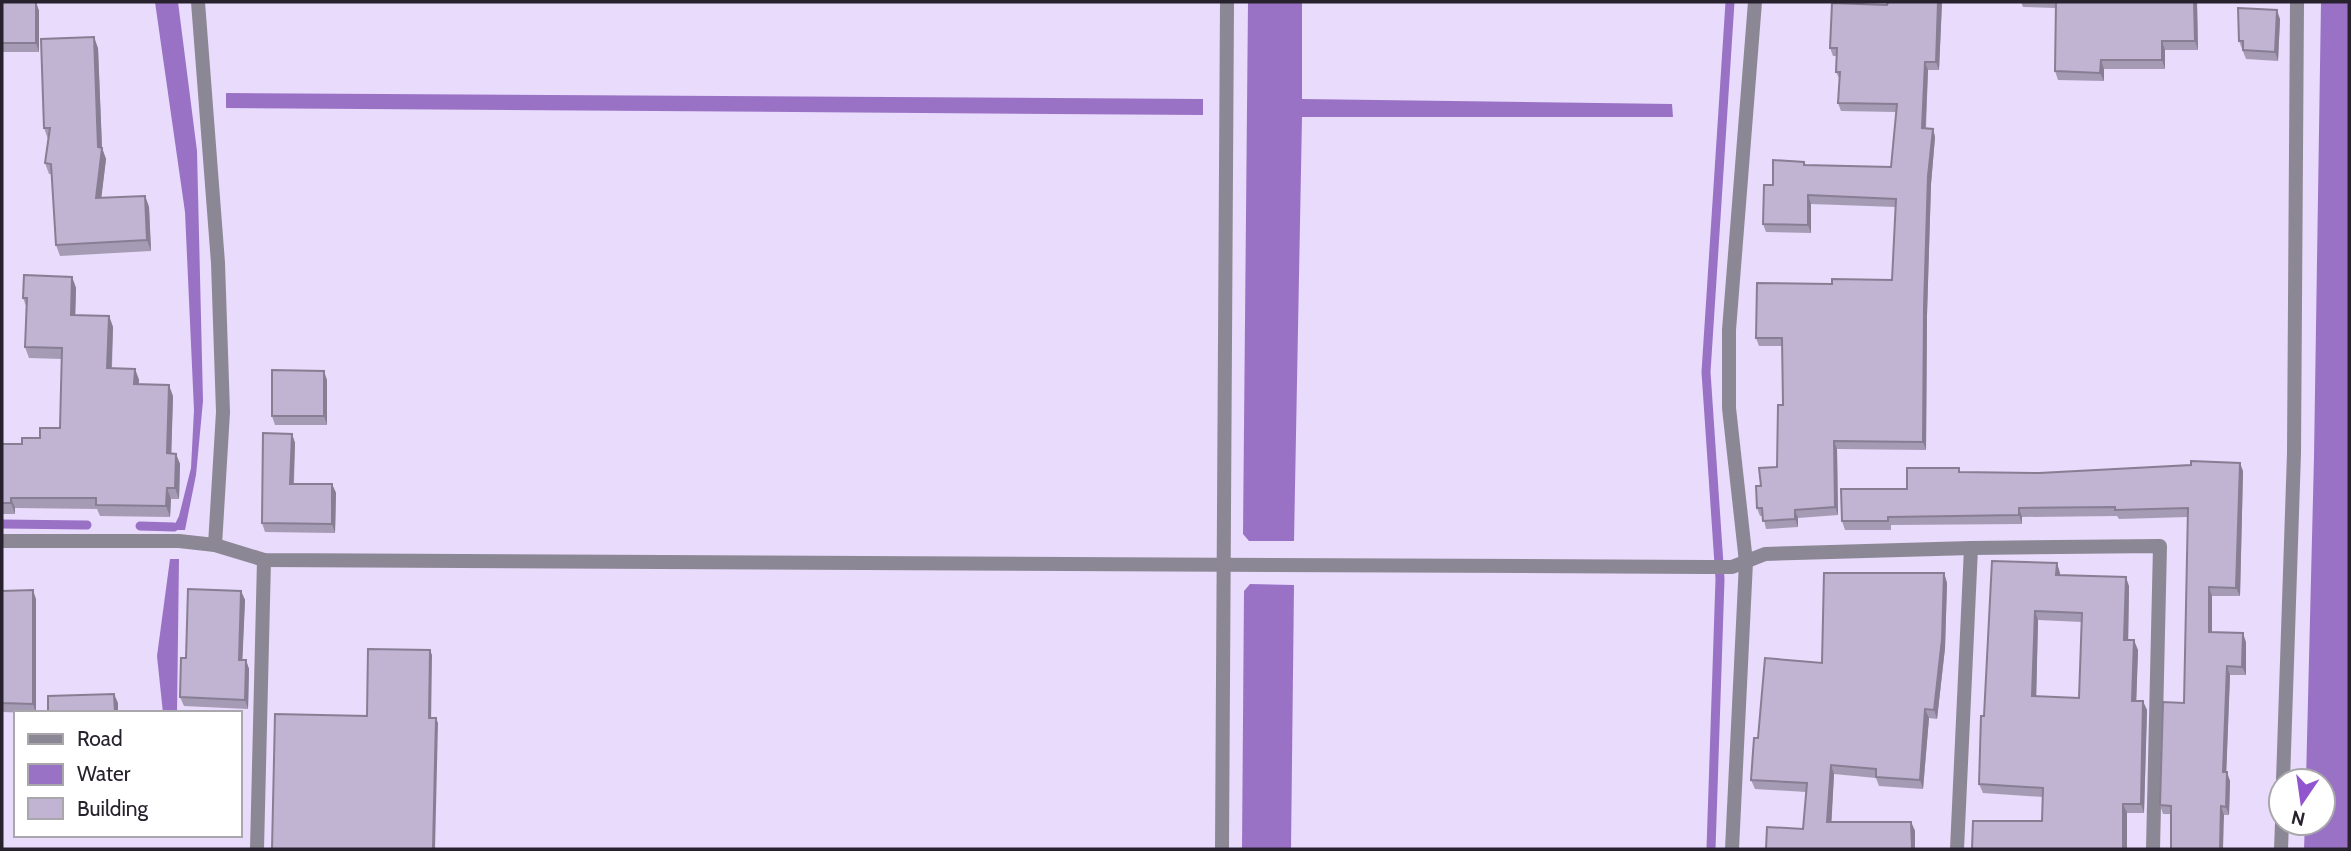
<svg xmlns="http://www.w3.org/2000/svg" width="2351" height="851" viewBox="0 0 2351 851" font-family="Cabin,sans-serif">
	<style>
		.water { fill: #9972c6 }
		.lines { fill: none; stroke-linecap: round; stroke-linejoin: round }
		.stream { stroke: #9972c6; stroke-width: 9 }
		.minor { stroke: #8c8794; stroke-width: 14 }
		.wall { fill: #a69bb5; fill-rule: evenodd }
		.shaded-wall { fill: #877e94 }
		.building { fill: #c1b4d3; stroke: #877e94; stroke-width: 2; fill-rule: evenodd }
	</style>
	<rect width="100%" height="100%" fill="#e8dbfb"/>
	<g class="water">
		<path d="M155,2h23l19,149 6,250 -7,74 -11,55h-13l7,-14 12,-48 3,-58 -9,-198z"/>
		<path d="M1248,2h54v97l370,5 1,13h-371l-8,424h-45l-6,-7z"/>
		<path d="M2321,2h28v847h-45l1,-26h18v-42h-17l8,-324z"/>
		<path d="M226,93l977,6v16l-977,-7z"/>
		<path d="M170,559h9l-2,154h-14l-6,-57z"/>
		<path d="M1250,584l44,1 -3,264h-49l2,-258z"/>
	</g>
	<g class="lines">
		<g class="stream">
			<path d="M2,524l85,1"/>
			<path d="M140,526l34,1"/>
			<path d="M1711,849l9,-270 -14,-207 24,-370"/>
		</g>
		<g class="minor">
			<path d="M198,2l20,261 5,149 -8,133"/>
			<path d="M2,541h177l36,4 49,15 1443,7h25l33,-13 206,-6 189,-2 -7,303"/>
			<path d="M2283,781l11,-328 3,-451"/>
			<path d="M257,849l7,-289"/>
			<path d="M1222,849l5,-847"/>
			<path d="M1732,849l14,-287 -17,-154v-78l26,-328"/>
			<path d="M1957,849l14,-301"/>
			<path d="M2281,849l1,-26"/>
		</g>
	</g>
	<g class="wall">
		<path d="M2,2h34l3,9v41h-37z"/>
		<path d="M1888,2h54l-3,68h-11l-2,59h7l2,8 -4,47 -4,131 -1,135 -89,-1 1,66 -40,3v9l-32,2 -3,-13h-3l-3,-8 4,-22 16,-19 6,-62 -1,-59h-23l-3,-8 76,-54 60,-4 4,-73 -85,-3v29l-45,-1 -3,-8 10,-39 31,-23 2,3 85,2 5,-55 -55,-1 -3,-8 2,-23 -4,-8 1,-16h-4l-3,-8 57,-43z"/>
		<path d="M2021,2h176l1,48h-33v19h-61v12l-46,-1 -3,-9 1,-63 -33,-1z"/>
		<path d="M2280,19l-2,42 -32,-2 -7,-18z"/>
		<path d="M98,48l4,100 4,11 -5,39 44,-2 4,11 2,44 -91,5 -4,-11 -4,-71h-3l-4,-11 3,-24 -4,-11z"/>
		<path d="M72,277l4,11 -1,27 34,1 4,11 -1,41 23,1 4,11v4l34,12 -2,57 5,1 4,10 -1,35h-8l-1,18 -70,-1 -3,-7 -82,-1v6h-13v-70h20l18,-6 20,-10 2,-69 -33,-1 -4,-11 1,-41 -3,-8z"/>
		<path d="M327,380v45h-52l-3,-9z"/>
		<path d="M292,434l3,9 -1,41h38l4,9 -1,40 -70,-1 -3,-9z"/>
		<path d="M2243,471l-3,125h-28v36l34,10v33h-16l-4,97 4,9 -1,34 -66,-1 -3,-9 24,-102 4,-186 -69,2 -2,-3 -95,1v7l-131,1v5h-46l-3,-9 65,-32 54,-17 78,1z"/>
		<path d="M2057,563l3,13 69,10 -1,54 10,10 -2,51 11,9 -3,103h-17l-85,8 1,-24 -60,-4 -4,-9 5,-68zM2038,620l44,2 -3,76 -43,-1z"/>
		<path d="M1944,573l3,10 -2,65 -8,71 -8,-1 -6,71 -44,-3 -3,-8 -42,-4 -3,48h80l4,9v18h-149l37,-20 3,-37 -51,-3 -4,-9 7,-42 64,-75z"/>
		<path d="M2,591l34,8v114l-34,-1z"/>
		<path d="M241,591l4,9 -3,60h4l3,9 -1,40 -64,-3 -4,-9 6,-39z"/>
	</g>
	<g class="shaded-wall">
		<path d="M36,2l3,9v41l-3,-9z"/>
		<path d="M1938,2h4l-3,68 -3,-8z"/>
		<path d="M2194,2h3l1,48 -3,-9z"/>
		<path d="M2277,10l3,9 -2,42 -3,-9z"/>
		<path d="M94,37l4,11 4,100 4,11 -6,50 -4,-11 2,-51z"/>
		<path d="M2162,41l3,9v19l-3,-9z"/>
		<path d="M2101,60l3,9v12l-4,-8z"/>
		<path d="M1925,62l3,8 -3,67 -3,-9z"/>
		<path d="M1933,129l2,8 -4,47 -4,131 -1,135 -3,-8 1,-135 4,-131z"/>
		<path d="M1808,195l3,9v29l-3,-8z"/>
		<path d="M145,196l4,11 2,44 -4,-11z"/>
		<path d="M72,277l4,11 -1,38 -4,-11z"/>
		<path d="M109,316l4,11 -2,52 -4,-11z"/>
		<path d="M135,369l4,11 -1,15 -4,-11z"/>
		<path d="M324,371l3,9v45l-3,-9z"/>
		<path d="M169,385l4,11 -2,68 -4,-11z"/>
		<path d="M292,434l3,9 -2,50 -3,-9z"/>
		<path d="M1834,441l3,8 1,66 -3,-8z"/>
		<path d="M176,454l4,10 -1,35 -4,-11z"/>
		<path d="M2240,463l3,8 -3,125 -4,-8z"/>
		<path d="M332,484l4,9 -1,40 -3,-9z"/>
		<path d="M167,488l4,11 -1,18 -4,-11z"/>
		<path d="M11,498l4,10v6l-4,-11z"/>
		<path d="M2019,508l3,9v7l-3,-9z"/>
		<path d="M1795,510l3,8v9l-3,-8z"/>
		<path d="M2057,563l3,10v12l-4,-10z"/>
		<path d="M1944,573l3,10 -2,65 -8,71 -3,-9z"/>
		<path d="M2126,577l3,9 -1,63 -4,-9z"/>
		<path d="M2209,587l3,9v45l-3,-9z"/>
		<path d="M33,590l3,9v114l-3,-9z"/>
		<path d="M241,591l4,9 -3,69 -3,-9z"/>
		<path d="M2035,611l3,9 -2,86 -4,-10z"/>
		<path d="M2243,633l3,9v33l-4,-8z"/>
		<path d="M2134,640l4,10 -2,60 -4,-9z"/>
		<path d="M430,650l2,5 -1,68 -2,-5z"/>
		<path d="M246,660l3,9 -1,40 -3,-9z"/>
		<path d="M2227,666l3,9 -4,105 -3,-8z"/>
		<path d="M114,694l4,9v10h-3z"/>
		<path d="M2143,701l4,9 -3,103 -3,-9z"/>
		<path d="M1925,709l4,9 -6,71 -3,-9z"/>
		<path d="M436,718l2,5 -3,126h-2z"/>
		<path d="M1831,765l3,9 -3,57 -4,-9z"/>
		<path d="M2227,772l3,9 -1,34 -3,-8z"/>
		<path d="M2123,804l4,9v36h-4z"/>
		<path d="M2221,806l3,9 -1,34h-3z"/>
		<path d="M1911,822l4,9v18h-3z"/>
	</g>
	<g class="building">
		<rect x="2" y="2" width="34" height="41"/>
		<path d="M1888,2h50l-2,60h-11l-3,66 11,1 -5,47 -4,131 -1,135 -89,-1 1,66 -40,3v9l-32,2 -1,-13h-5l-1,-22h5l-2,-18 18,-1 1,-62h5l-1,-67h-26l1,-55 75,1v-5l60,1 4,-81 -88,-4v30l-45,-1 1,-39h9v-25l31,2v3l87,2 6,-63 -59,-1 2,-31h-4l1,-24h-7l2,-45 55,2z"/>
		<path d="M2056,2h138l1,39h-33v19h-61l-1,13 -45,-2z"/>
		<path d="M2238,8l39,2 -2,42 -32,-2v-9h-4z"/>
		<path d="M94,37l4,110 4,1 -6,50 49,-2 2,44 -91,5 -5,-81 -6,-1 5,-35h-6l-3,-89z"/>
		<path d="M24,275l48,2 -1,38 38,1 -2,52 28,1 -1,15 35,1 -2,68 9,1 -1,34h-8l-1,18 -70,-1v-7h-85v5h-9v-59h20v-6h18v-10h20l2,-80 -37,-1 2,-49h-4z"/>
		<path d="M272,370l52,1v45h-52z"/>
		<path d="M263,433l29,1 -2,50h42v40l-70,-1z"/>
		<path d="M2191,461l49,2 -4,125 -27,-1v45l34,1 -1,34 -15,-1 -4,106h4l-1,35 -5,-1 -1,43h-49v-43l-11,-1 3,-103 21,1 4,-195 -73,2v-3l-96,1v7l-131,2v4h-46l-1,-32h66v-21h52v4l80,1 152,-8z"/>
		<path d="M1992,561l65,2 -1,12 70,2 -2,63h10l-2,61h11l-2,103h-18v45h-151l1,-28h69l1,-33 -64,-4 2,-68h3zM2035,611l47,2 -3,85 -47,-2z"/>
		<path d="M1824,573h120l-2,66 -8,71 -9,-1 -5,71 -44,-3v-8l-45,-4 -4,57h84l1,27h-146l1,-22 36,2 4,-46 -56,-3 3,-42h4l7,-80 57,5z"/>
		<path d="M188,589l53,2 -2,69h7l-1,40 -65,-3 1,-39h5z"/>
		<path d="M33,590v114l-31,-1v-112z"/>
		<path d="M368,649l62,1 -1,68h7l-3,131h-161l3,-135 92,2z"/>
		<path d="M114,694l1,19h-67v-17z"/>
	</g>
	<rect width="2351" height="851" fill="none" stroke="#27222e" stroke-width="7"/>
	<rect x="14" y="711" width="228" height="126" fill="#ffffff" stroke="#a9a7ab" stroke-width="2"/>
	<rect x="28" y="734" width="35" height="10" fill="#8c8794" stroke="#a9a7ab" stroke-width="2"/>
	<text x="77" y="746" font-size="21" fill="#27222e">Road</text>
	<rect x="28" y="764" width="35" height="21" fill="#9972c6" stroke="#a9a7ab" stroke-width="2"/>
	<text x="77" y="781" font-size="21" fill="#27222e">Water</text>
	<rect x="28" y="798" width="35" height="21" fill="#c1b4d3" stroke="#a9a7ab" stroke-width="2"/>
	<text x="77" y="816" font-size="21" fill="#27222e">Building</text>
	<g transform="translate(2302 802) rotate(193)"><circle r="33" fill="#ffffff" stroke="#a9a7ab" stroke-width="2"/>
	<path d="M0-5L12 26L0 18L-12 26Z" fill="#9156cd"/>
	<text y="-10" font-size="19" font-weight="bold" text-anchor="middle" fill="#27222e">N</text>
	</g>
</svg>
